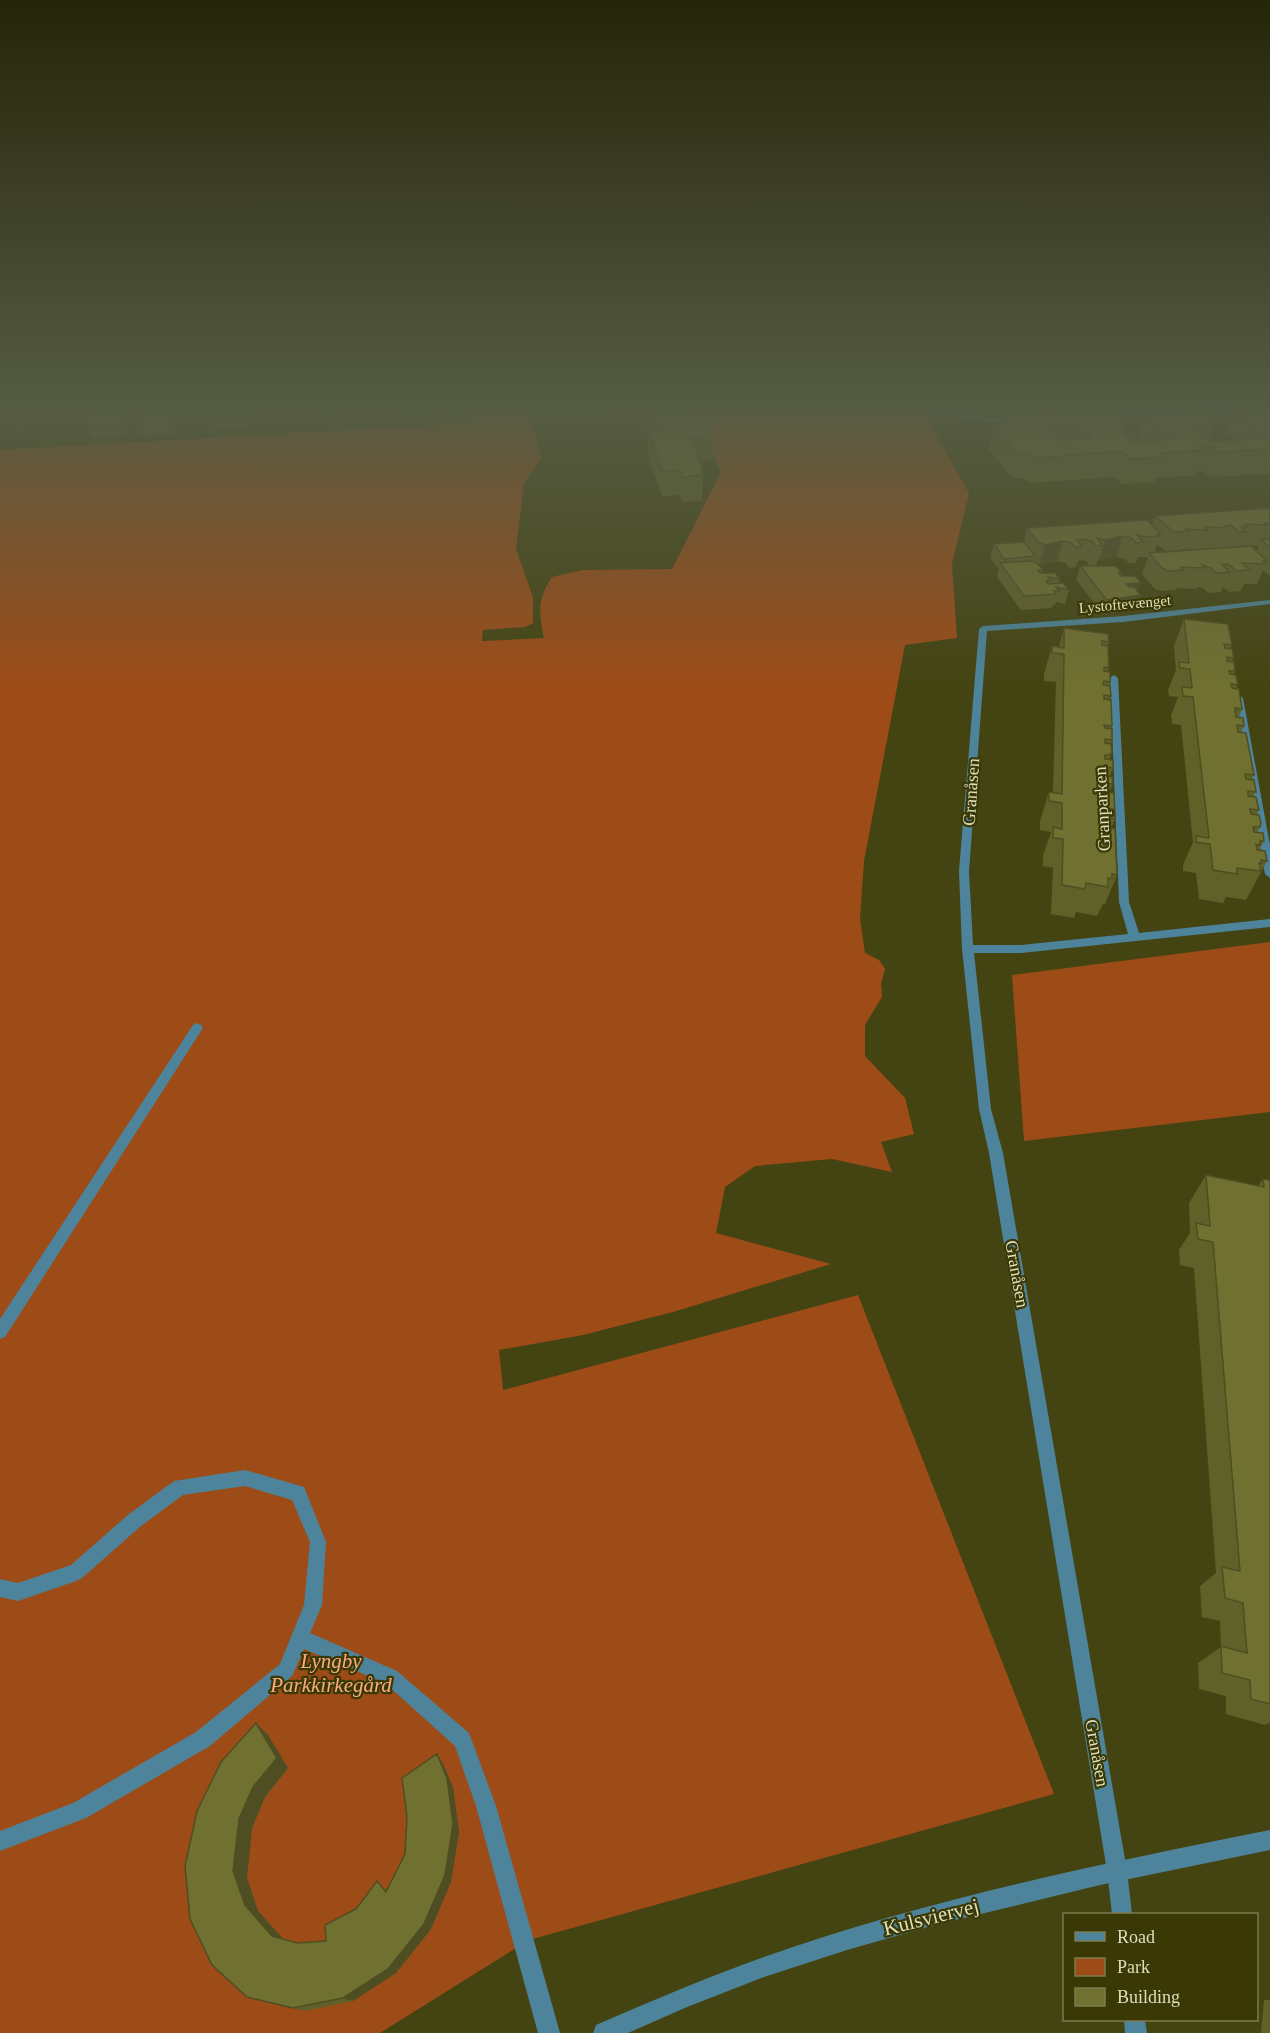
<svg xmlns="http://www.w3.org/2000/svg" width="1270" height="2033" viewBox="0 0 1270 2033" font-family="Georgia,serif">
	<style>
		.green { fill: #9e4c17 }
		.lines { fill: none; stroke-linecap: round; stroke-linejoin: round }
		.service { fill: #4d849c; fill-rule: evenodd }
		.minor { fill: #4d849c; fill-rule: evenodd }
		.tertiary { fill: #4d849c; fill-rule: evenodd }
		.wall { fill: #606029; fill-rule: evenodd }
		.shaded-wall { fill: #4e4e22 }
		.building { fill: #707030; stroke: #4e4e22; stroke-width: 1.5; fill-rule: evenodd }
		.labels { text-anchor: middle; stroke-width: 4.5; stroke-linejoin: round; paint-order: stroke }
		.far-street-label { font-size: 15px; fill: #dedfbf; stroke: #3a3905 }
		.street-label { font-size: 18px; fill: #dedfbf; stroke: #3a3905 }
		.near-park-label { font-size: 21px; font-style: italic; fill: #faaa80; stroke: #3a3905 }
		.near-street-label { font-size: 21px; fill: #dedfbf; stroke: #3a3905 }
	</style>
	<rect width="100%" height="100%" fill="#444412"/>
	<g class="green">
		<path d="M473,405h46l13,18 9,35 -17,25 -8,66 17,48v26l-8,4 -42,3 -1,11 62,-3c-5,-26 -7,-39 8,-61l30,-7 90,-1 49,-97 -29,-67h224l13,17 40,71 -17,71 5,74 -52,7 -41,216 -4,58 5,34 14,7 6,9 -4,15 1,13 -17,28v31l40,42 9,36 -33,8 11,30 -60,-13 -77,7 -30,21 -9,46 115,31 -158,48 -90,23 -84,15 4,40 355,-95 196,499 -525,146 -149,93h-380v-1583l472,-27z"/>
		<path d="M1270,942v170l-246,29 -12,-166z"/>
	</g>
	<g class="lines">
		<g class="service">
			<path d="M197,1023l4,2 2,3 -2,3 -196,306 -5,2v-20l193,-294z"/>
			<path d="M245,1470l59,17 22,55 -4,63 -12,28 87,38 72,62 27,73 64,227h-22l-62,-227 -21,-60 -70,-63 -81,-34 -12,27 -82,70 -124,72 -86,33v-20l73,-28 123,-71 84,-68 24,-59 6,-63 -18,-42 -47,-14 -62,9 -42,31 -59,52 -6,3 -58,20 -18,-4v-18l18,4 53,-18 58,-51 45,-33z"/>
		</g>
		<g class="minor">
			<path d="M1270,600v4l-147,18 -136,9 -18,240 4,74h48l107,-11 -9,-32 -9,-224 4,-3 4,3 11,224 10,31 131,-14v8l-249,26h-47l17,156 12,44 124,718 5,43h-20l-5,-43 -118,-718 -10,-44 -17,-160 -3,-78 20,-242 4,-3 140,-10z"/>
			<path d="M1238,695l5,3 27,147v33l-5,-4 -32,-176z"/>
			<path d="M1124,2020h21l2,13h-22z"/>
		</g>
		<g class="tertiary">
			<path d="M930,405c11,-1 24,7 36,10 21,4 44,2 66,1l3,2 -3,2c-33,2 -74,5 -102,-15z"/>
			<path d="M1242,405h28v2l-170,9 -3,-2 3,-2z"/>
			<path d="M1270,1830v20l-170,35 -169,41 -84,24 -83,27 -77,30 -59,26h-35l3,-8c56,-24 111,-48 168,-68 164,-58 336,-93 506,-127z"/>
		</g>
	</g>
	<g class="wall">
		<path d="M0,405l37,1h5v-1h40l1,2 -4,6h-4l2,4 -4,7 -41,1 -2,-6 -4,6 -13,1 -2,-4 -11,-1z"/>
		<path d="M92,405h52l-1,2 -19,1 2,7 -2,6 3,9 -4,7 -32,2 -9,-24 11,-7z"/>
		<path d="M222,405l31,11 -7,12 -33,-1 -3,-12z"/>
		<path d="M273,405h56v1l-2,8h-6l-3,10 -46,1 -3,-12z"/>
		<path d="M337,405h58l-2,18h-26v-3l-28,1 -3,-12z"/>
		<path d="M438,405h23v9l-22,1z"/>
		<path d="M611,405h77l4,10 22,21 -1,24 -13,1 3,7 -1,33 -20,1 -2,-7 -18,1 -14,-40v-25l-3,-9 -34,2z"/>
		<path d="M994,405h37l-1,2 -33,1z"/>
		<path d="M1270,405v69l-60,3 -8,-6h-5l-2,4 -39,3 -1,4 -33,2 -7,-7 -86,6 -5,-5h-9l-8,-6 -18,-23 5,-24h4l1,-5 17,-1v-2l110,5 -3,11 3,2 12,2 7,-22 70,5 -1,3 1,1 -6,17 23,-1 1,-3 -8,-7 9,-24z"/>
		<path d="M182,411l-8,11 3,8 -4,5 -33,1 -4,-13z"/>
		<path d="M1270,508v68l-7,-6 -6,14h-13l-3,7 -12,1 -6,-5 -2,5 -13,1 -5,-5 -6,-1v2l-20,-1 -1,2 -15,1 -6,-2 -13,-15 6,-17h-10l-2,6h-7l-4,-4 -8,-2 -19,3 -2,6h-6l-4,-5 -7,-1 -3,7 -7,1 -3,-5 -9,-2 -18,4 4,5 -1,3 18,6 -1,4 10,7 -4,14 -9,-2 -1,3h-2l-1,3 -31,2 -24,-33 2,-8 -9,-11 4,-14 30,-2 3,-14 125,-3 3,-9zM1157,544l10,8 -13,1zM1259,544l-2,7 -17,-4 1,-2 17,1zM1201,548h18l-18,2zM1182,549l16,1 -17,1z"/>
		<path d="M1080,566l42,7 -1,3 15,33 -33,5 -27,-34z"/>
		<path d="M1184,619l48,26 -2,4 4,9 -2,3 3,10 -1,4 4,10 -2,4 6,20 -3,8 5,9 -3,6 13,43 -2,5 4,12 -3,5 6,13 -2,4 3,13 -3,5 7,9 -5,9 8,11 -21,39 -20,-3 -3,6 -24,-4 -3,-26 -13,-2v-6l10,-23 -12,-117 -9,-1 -1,-9 7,-18 -9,-1 -1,-6 8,-20 -2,-24z"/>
		<path d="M1064,628l45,14 -2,4 2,22 -2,4 3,10 -1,4 2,10 -2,4 3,26 -1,3 1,11 -1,4 1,8 -3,8 4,8 -3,8 3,8 -4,9 6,26 -4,9 6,47 -12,29h-2l-6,12 -21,-4 -2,6 -23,-4 2,-46 -10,-2v-10l8,-24 -11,-2v-9l9,-29 4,1 3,-111 -12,-1v-7l8,-28 7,1z"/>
		<path d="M1206,1175l52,11 5,-7 7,1v542l-5,3 -39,-11v-18l-27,-7 -1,-26 23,-16 -1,-26 -18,-4 -2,-31 16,-13 -22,-305 -14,-3 -1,-15 11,-17 -1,-30z"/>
		<path d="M256,1723l12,12 20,33 -23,29 -13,31 -5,50 11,33 25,28 14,4 29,-2 30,-32 30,-21 1,2 18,-36 32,-100 6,10 10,23 6,45 -8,50 -20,47 -35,44 -43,28 -48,10 -12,-3 -81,-43z"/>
		<path d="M1264,2000h6v33h-9z"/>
	</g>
	<g class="shaded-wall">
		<path d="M27,405h10l1,3 -10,5 2,6 -4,6 -4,-12z"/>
		<path d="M73,405l4,12 -4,7 -4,-12z"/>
		<path d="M76,405h6l1,2 -4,6z"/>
		<path d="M122,405h1l3,10 -2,6 3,9 -4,7 -4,-12 -4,-7z"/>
		<path d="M174,405h6l2,6 -8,11 3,8 -4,5 -4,-12 -4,-6z"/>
		<path d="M250,405l3,11 -7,12 -3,-13z"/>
		<path d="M318,405h1l2,9 -3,10 -2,-12z"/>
		<path d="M325,405h4l-2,9z"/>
		<path d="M392,405h3l-2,18 -1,-13z"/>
		<path d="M1138,437l-6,22 -3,-20z"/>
		<path d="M1123,536l-6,21 -18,4 6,-21z"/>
		<path d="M1063,541l-6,20 -18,4 6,-20z"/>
		<path d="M1141,583l-4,12h4l-5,14 -33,5 4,-14 19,-16z"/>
		<path d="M256,1723l12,12 20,33 -23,29 -13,31 -5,50 11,33 27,30 -13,-5 -27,-31 -12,-34 6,-52z"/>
		<path d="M437,1754l6,10 10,23 6,45 -8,50 -20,47 -35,44 -43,28 -10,-3 45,-29z"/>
	</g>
	<g class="building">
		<path d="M0,405h27l-5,8h-14l2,-3 -10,-1z"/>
		<path d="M50,405h23l-4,7 -41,1 4,-7h17z"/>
		<path d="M98,405h24l-7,13h8l-4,7 -32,1 6,-12 -11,1 4,-7h10z"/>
		<path d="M151,405h23l-9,12h8l-4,6h-33z"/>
		<path d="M222,405h28l-7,10h-33z"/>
		<path d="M273,405h45l-2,7 -47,1z"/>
		<path d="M337,405h55v5l-27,1v-4l-29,2z"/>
		<path d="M648,405h40l4,10 12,-1 10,22 -24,1 13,31h-3l3,7 -20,2 -3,-7 -17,1 -15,-40 17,-1 -3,-8h-7z"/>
		<path d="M1248,405h22v44l-51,3 -8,-6h-11l4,4 -45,3 4,4 -33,2 -7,-8 -88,7 -5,-6 -9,1 -8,-6 -19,-22 9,-1 -4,-4 19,-1 -2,-2 98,-7 12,12 -13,1 13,12 12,2 -9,2 3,3 46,-3 -33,-24 59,-5 11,10h-5l5,4h-26l21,18 59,-4 -29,-23h5l-11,-9zM1080,425l12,13 -34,2 -12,-13z"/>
		<path d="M1270,508v16l-6,-1 3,2 -22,-1 2,3h-6l5,5h-7l-8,-7 -6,1 2,2 -22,-1 3,3 -22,-1 2,2 -14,1 -19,-16z"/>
		<path d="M1147,520l14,14h-4l2,2 -13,1 -9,-2 6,7 -7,1 -4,-5 -9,-2 -18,4 -8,-2 5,7 -6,1 -4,-5 -9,-2 -6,1 5,7h-7l-3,-4 -9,-2 -18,4 -6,-2 -12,-15z"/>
		<path d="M1270,539v9l-9,-8z"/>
		<path d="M1024,542l11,14 -31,3 -10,-15z"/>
		<path d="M1251,546l16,15h-4l3,3 -24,-1 8,7 -13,1 -9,-7h-6l7,8 -13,1 -5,-5 -9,-3 2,3 -23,-1 2,3 -15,1 -6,-3 -13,-15z"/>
		<path d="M1031,561l6,2 6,7h-5l2,3h15l5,6 -12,-2 3,3 -5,1 2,3 15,-1 6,7 -13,-3 3,4h-5l2,3 -32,2 -24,-33z"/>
		<path d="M1080,566h36l6,7h-4l3,3h14l6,7 -15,1 3,3h5l7,8 -34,5z"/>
		<path d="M1184,619l44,5 4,21 -8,-1 1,4 7,1 2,9 -7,-1v4l7,1 1,9h-6l1,3 6,1 2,10 -7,-1 1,4 7,1 3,20 -7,-1 1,9 7,1 1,8 -7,-1 1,7 8,1 8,42 -9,-1 1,5 8,1 2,12 -8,-1v5l8,1 3,13 -9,-1 1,5 8,1 2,8 -1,4h-7l1,5 9,1 1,8h-4v4l-4,-1 1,6 8,1 2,10 -6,-1 1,3h-3l2,8 -24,-3v6l-24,-4 -3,-26 -14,-2v-6l13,2 -16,-141 -10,-1 -1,-9 10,1 -2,-19 -10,-1 -1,-6 10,1z"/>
		<path d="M1064,628l44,6 1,8 -7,-1v4l6,1 1,22 -5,-1v4l6,1v10l-6,-1 -1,4 7,1 1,10 -7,-1v4l7,1 1,26 -8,-1 1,3 7,1v11l-7,-1v4l6,1 1,8 -3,3h-4v4l8,1v8l-7,-1v9l6,1 1,7 -7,-1v9l8,1 1,26 -8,-1 1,9 7,2 2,46 -5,-1v5l-4,-1v9l-22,-4 -1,6 -23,-4 1,-46 -10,-1v-11l9,2v-26l-13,-2v-9l13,2 2,-140 -12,-1v-7l12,2z"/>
		<path d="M1206,1175l58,12 -1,-8 7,1v524l-19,-5 -1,-19 -28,-7 -1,-27 26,7 -4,-50 -18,-5 -3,-31 18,4 -27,-329 -15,-3 -2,-16 14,3z"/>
		<path d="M256,1723l21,35 -24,29 -14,32 -6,52 12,34 27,31 25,7 29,-2 -1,-16 31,-16 21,-28 9,11 19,-38 2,-37 -5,-39 35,-24 10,24 6,46 -8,51 -21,49 -36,45 -45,29 -50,10 -46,-11 -35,-32 -22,-46 -5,-53 12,-55 24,-49z"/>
	</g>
	<linearGradient id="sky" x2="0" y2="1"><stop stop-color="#25250a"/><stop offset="0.59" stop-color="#565c44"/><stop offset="1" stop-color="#565c44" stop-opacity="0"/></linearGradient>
	<rect width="1270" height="689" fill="url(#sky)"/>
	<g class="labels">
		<g class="far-street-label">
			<text transform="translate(1125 604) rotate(-5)" y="5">Lystoftevænget</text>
		</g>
		<g class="street-label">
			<text transform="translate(971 792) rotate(-86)" y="6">Granåsen</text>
			<text transform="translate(1102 809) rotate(-93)" y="6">Granparken</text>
			<text transform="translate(1017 1274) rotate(80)" y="6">Granåsen</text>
			<text transform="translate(1097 1753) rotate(80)" y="6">Granåsen</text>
		</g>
		<g class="near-park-label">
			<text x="331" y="1668">Lyngby<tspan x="331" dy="24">Parkkirkegård</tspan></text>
		</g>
		<g class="near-street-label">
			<text transform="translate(931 1917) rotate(-14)" y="7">Kulsviervej</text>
		</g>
	</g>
	<rect x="1063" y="1913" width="195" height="108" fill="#3a3905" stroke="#7c7b4f" stroke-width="1.5"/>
	<rect x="1075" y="1932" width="30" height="9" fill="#4d849c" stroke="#7c7b4f" stroke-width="1.5"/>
	<text x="1117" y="1943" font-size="18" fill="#dedfbf">Road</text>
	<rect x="1075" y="1958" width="30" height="18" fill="#9e4c17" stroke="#7c7b4f" stroke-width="1.5"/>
	<text x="1117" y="1973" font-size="18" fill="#dedfbf">Park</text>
	<rect x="1075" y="1988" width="30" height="18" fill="#707030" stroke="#7c7b4f" stroke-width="1.5"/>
	<text x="1117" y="2003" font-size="18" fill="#dedfbf">Building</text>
</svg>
